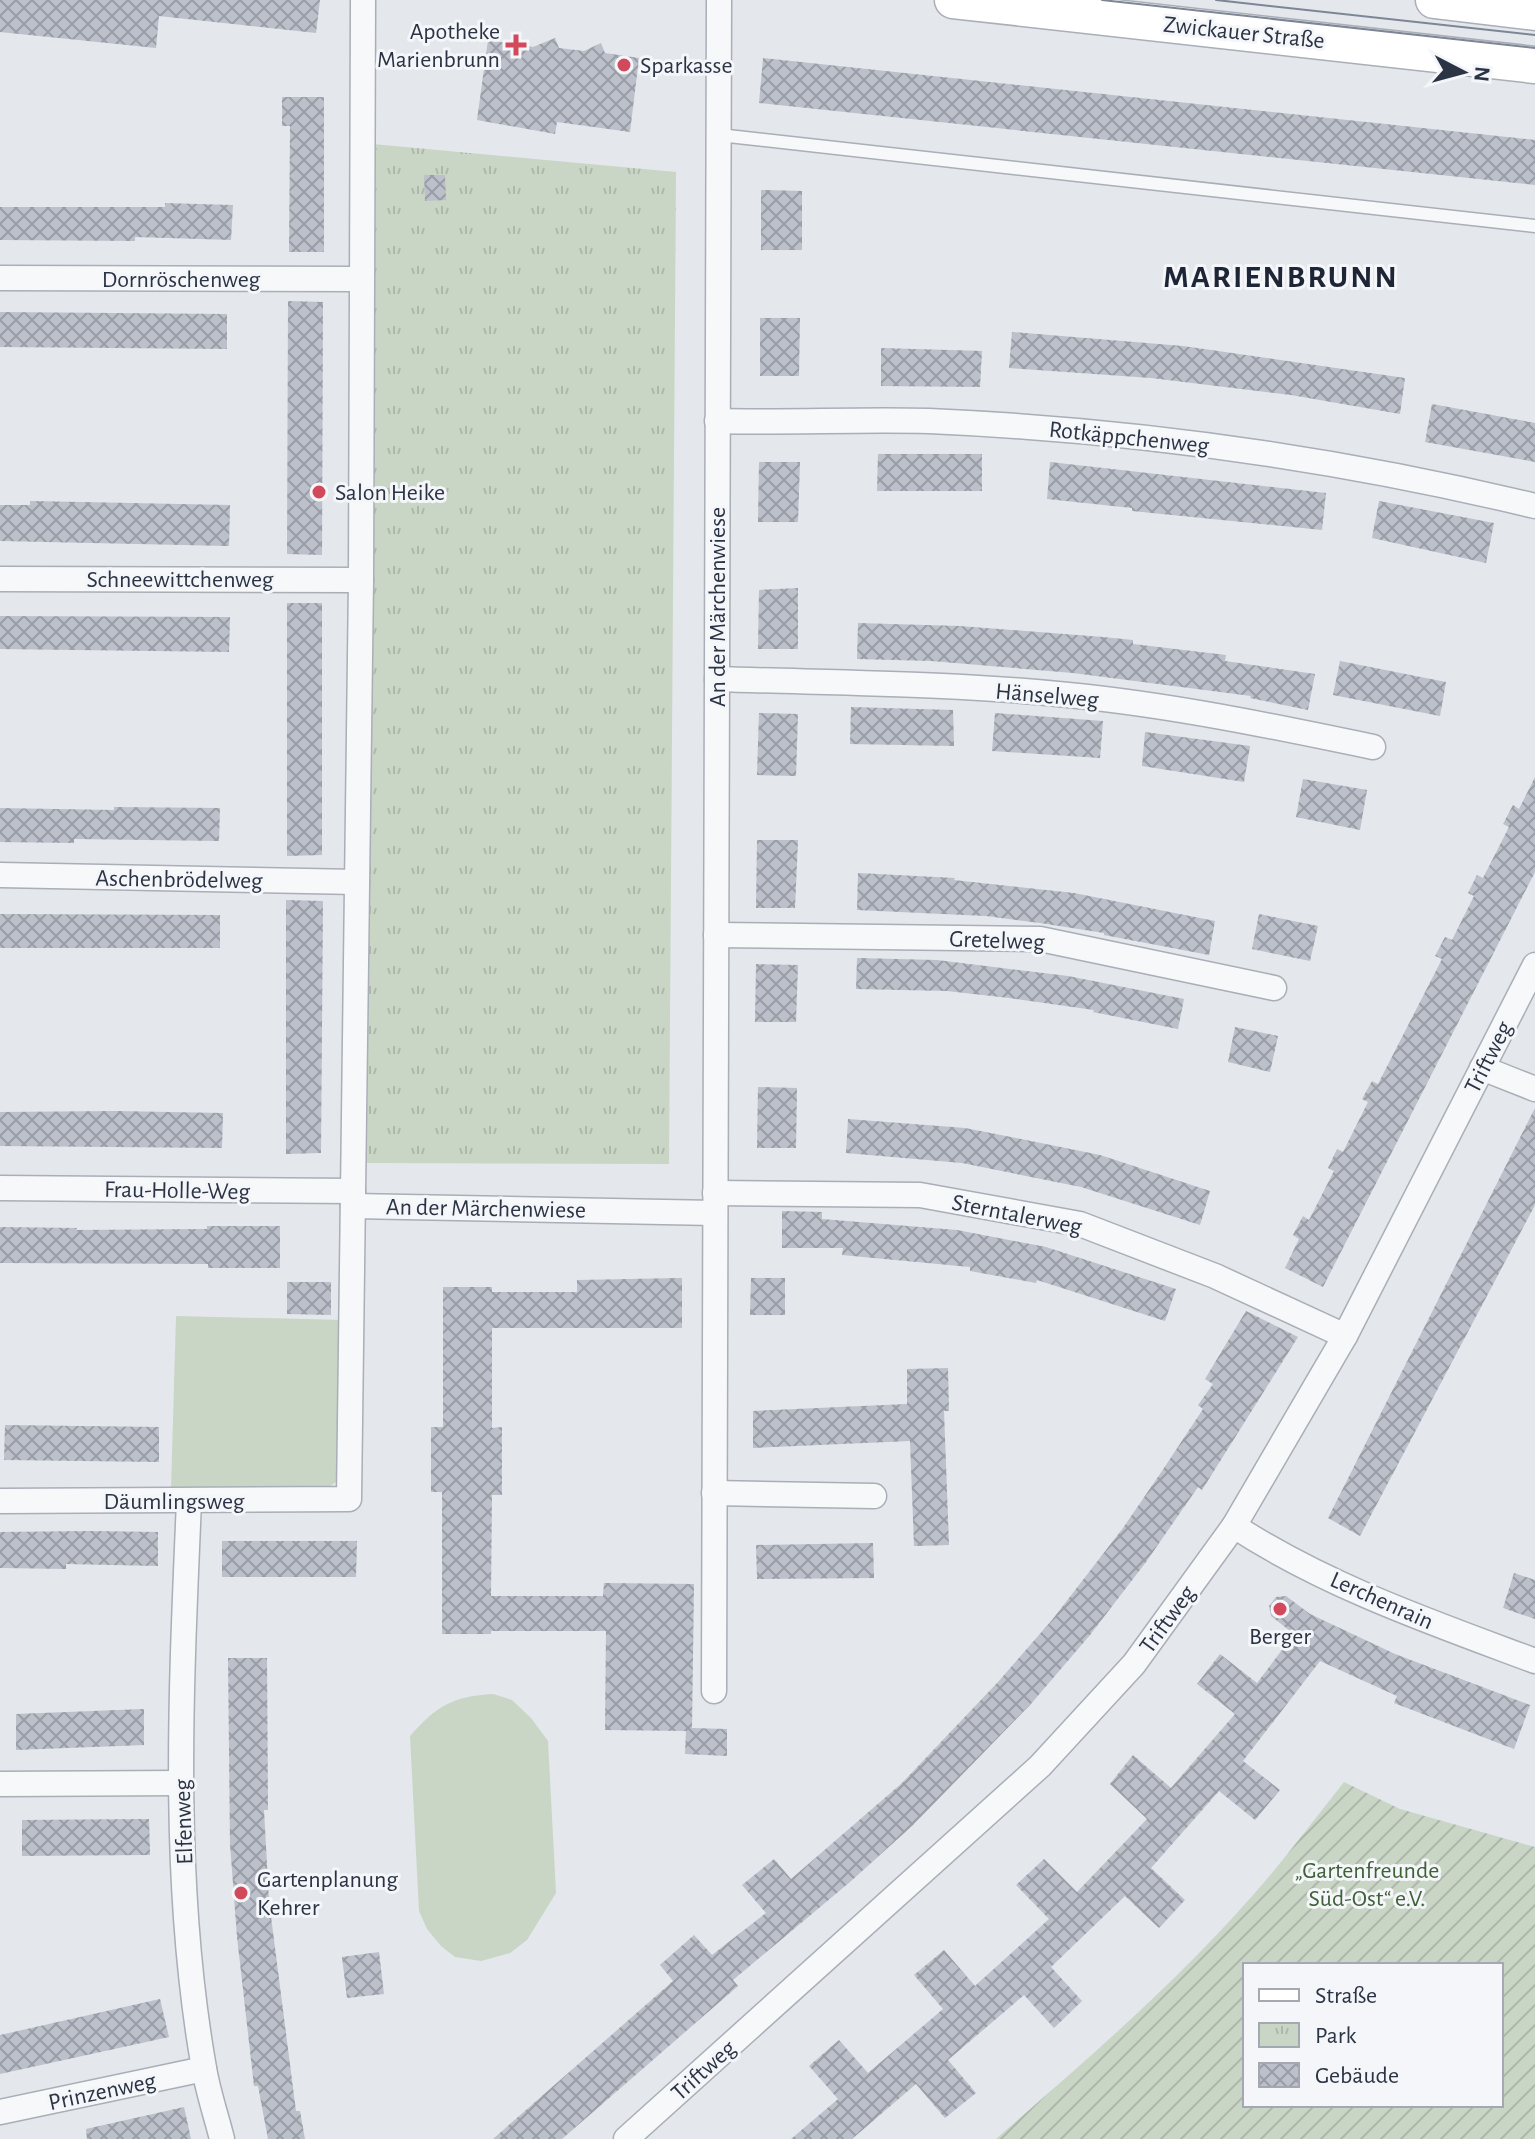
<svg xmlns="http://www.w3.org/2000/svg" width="1535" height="2139" viewBox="0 0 1535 2139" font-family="'Alegreya Sans',sans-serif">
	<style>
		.grass { fill: #c9d6c5 }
		.park { fill: url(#park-tufts) }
		.garden { fill: url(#garden-furrows); fill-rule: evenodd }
		.building { fill: url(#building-cross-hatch) }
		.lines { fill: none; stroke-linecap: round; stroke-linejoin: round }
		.service-casing { stroke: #a9aeb7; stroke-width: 15 }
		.minor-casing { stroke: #a9aeb7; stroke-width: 27 }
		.secondary-casing { stroke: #a9aeb7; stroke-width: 39 }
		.service { stroke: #f7f8fa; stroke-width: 12 }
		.minor { stroke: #f7f8fa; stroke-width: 24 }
		.secondary { stroke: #fff; stroke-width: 36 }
		.tram { stroke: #7d8696; stroke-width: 2 }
		.poi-dot { fill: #d1495b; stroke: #f4f6f9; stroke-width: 3 }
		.labels { text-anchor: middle; stroke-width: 6; stroke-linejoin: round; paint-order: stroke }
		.poi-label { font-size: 24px; fill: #2b3445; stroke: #f4f6f9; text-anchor: start }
		.street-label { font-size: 24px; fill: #2b3445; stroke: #f4f6f9 }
		.park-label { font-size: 24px; fill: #3f6138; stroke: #f4f6f9 }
		.district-label { font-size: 32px; font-weight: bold; letter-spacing: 2px; fill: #1d2536; stroke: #f4f6f9 }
	</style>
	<defs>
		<pattern id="park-tufts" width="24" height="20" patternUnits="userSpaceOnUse" patternTransform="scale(2)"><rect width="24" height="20" fill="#c9d6c5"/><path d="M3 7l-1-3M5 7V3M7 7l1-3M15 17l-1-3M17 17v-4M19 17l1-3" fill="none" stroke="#adb8ab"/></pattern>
		<pattern id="garden-furrows" width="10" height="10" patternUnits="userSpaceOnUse" patternTransform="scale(2)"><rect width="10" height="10" fill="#c9d6c5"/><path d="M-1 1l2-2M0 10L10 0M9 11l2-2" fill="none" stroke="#adb8ab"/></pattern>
		<pattern id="building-cross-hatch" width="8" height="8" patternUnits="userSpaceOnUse" patternTransform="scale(2)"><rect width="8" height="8" fill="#bbc0ca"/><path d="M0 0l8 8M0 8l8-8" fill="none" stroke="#989da6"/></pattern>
	</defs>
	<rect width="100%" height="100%" fill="#e4e7ec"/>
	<g class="grass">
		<path d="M176,1316l167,4 -3,159 -11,8 -158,2z"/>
		<path d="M493,1694l19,6 19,18 17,23 8,152 -29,47 -17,13 -29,8 -26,-4 -14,-11 -14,-17 -8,-18 -9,-175c26,-30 44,-40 83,-42z"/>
	</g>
	<path class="park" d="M373,144l303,28 -7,992 -302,-1z"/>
	<path class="garden" d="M1344,1782l56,27 135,38v292h-539c96,-84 194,-168 276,-266 25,-30 48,-61 72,-91zM1501,1965v140h-256v-140z"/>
	<g class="building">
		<path d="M0,0h320l-4,33 -157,-17 -3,32 -156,-16z"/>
		<path d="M555,38l4,10 25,3 17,-8 4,10 34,5 -9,74 -73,-10 -2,12 -78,-14 11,-80 45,7z"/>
		<path d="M763,58l772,82v45l-776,-82z"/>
		<path d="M282,97h42v155h-35l1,-126h-8z"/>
		<path d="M424,175h21l1,25 -21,1z"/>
		<path d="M761,190l41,1v59h-41z"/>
		<path d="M165,203l68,2 -2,35 -96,-3v4l-135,-1v-33h165z"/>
		<path d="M288,301l35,1 -1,253 -35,-1z"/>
		<path d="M0,312l227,2v35l-227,-2z"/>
		<path d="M760,318h40l-1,58h-39z"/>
		<path d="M1012,332l171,14 222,32 -5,36 -109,-19 -140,-17 -142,-10z"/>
		<path d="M881,348l101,3 -2,36 -99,-1z"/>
		<path d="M1432,404l103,19v39l-110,-20z"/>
		<path d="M878,454h104v37h-105z"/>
		<path d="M759,462h41l-2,60h-40z"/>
		<path d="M1050,462l276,31 -4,37 -190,-19v-3l-85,-9z"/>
		<path d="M30,501l200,4 -1,41 -229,-5v-36h30z"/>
		<path d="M1379,501l115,22 -8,40 -114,-25z"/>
		<path d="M798,588v61h-40l1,-59z"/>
		<path d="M287,603h35v252l-35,1z"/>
		<path d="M0,616l230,1 -1,35 -229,-3z"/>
		<path d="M858,623l102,3 143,11 30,3v4l93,11 -1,6 90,13 -7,36 -58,-12 1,-2 -178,-23 -142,-12 -74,-2z"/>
		<path d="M1340,661l106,21 -6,34 -107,-21z"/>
		<path d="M851,707l102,3 1,36 -104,-2z"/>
		<path d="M759,713l39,1 -2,62 -39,-1z"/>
		<path d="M995,713l108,8 -3,37 -108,-7z"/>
		<path d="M1145,732l105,14 -6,36 -102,-16z"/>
		<path d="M1535,777v95l-212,415 -38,-19 14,-29 -6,-4 10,-19 6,4 25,-49 -6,-3 9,-19 6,3 25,-50 -6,-3 10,-18 6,3 64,-125 -7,-3 10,-19 7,3 22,-44 -6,-3 9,-18 6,3 26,-51 -6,-3 10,-19 6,4z"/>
		<path d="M1303,779l64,11 -7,40 -64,-13z"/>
		<path d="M114,807l106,1 -1,33 -145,-2v4l-74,-1v-34l114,2z"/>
		<path d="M757,840h41l-3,68h-39z"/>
		<path d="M858,873l97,5 -1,2 120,13 141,28 -6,34 -105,-20v-2l-64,-10 -54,-7 -129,-6z"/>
		<path d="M286,900l37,1 -2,252 -35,1z"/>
		<path d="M0,914l220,1v33h-220z"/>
		<path d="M1259,914l59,12 -8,35 -58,-12z"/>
		<path d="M857,958l80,2 131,16 116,23 -6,30 -85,-17 1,-2 -85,-12 -62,-7 -91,-2z"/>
		<path d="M756,964l42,1 -2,57h-41z"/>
		<path d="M1235,1027l43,9 -8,36 -42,-10z"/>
		<path d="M758,1087l39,1 -1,60h-39z"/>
		<path d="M1535,1108v97l-175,331 -32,-18z"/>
		<path d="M116,1111l107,2 -1,35 -222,-2v-34z"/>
		<path d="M848,1119l117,9 51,10 84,17 110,36 -10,34 -119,-38 -119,-24 -116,-10z"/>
		<path d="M782,1211l40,1v7l135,11 89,17 130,42 -11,32 -128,-41 -1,3 -66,-12v-4l-128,-12 1,-7h-61z"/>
		<path d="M207,1226h73v42h-72v-4l-208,-1v-36l77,1 -1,2 131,-1z"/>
		<path d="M682,1278v50h-190v100l10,-1v68h-10l-1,101h112l1,-13 90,1 -2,144 35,1v27l-42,-2 1,-23 -81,-1 1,-99h-115v3h-49v-142h-11v-65h12v-140h49v5h85v-12z"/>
		<path d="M751,1278h34v37h-35z"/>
		<path d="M287,1282h44v33l-44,-1z"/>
		<path d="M1246,1311l52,26 -96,153 -4,-3 -52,75 -56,73 -60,70 -118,121 -62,56 -117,98 5,6 -176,153h-69l180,-158 -13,-16 34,-30 18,20 54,-42 -24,-28 32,-26 17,20 111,-96 96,-101 54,-62 71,-92 39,-57 41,-62 -5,-4 15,-21 -8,-5z"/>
		<path d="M948,1368l1,43h-5l5,134 -35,1 -4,-105 -157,7v-37l154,-7v-35z"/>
		<path d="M5,1425l154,2v35l-155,-2z"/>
		<path d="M90,1531l68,1v34l-92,-2v5l-66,-1v-36z"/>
		<path d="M222,1541h135l-1,36h-134z"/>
		<path d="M873,1543l1,35 -117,1 -1,-34z"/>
		<path d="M1514,1573l21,7v39l-32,-11z"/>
		<path d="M1286,1596l24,18 85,40 135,51 -16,44 -120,-46 3,-7 -77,-35 -77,100 37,29 -25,30 -36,-29 -68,77 34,32 -26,28 -34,-32 -74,71 31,34 -28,27 -30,-33 -76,65 28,33 -31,25 -29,-34 -64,55h-61l47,-40 -29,-33 30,-26 29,33 75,-64 -29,-34 30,-25 31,36 74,-67 -33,-34 28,-26 33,33 70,-73 -37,-35 23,-29 38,33 64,-74 -38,-30 23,-30 37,29 37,-49 -23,-18 -2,-10 7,-9z"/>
		<path d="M228,1658h39l1,152h-4l5,91 27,210h4l5,28h-37l-10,-53h-4l-17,-149 -7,-93z"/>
		<path d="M144,1709v36l-128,5v-36z"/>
		<path d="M149,1819l1,36 -128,1v-36z"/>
		<path d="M379,1952l5,42 -37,4 -5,-41z"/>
		<path d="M160,1999l9,38 -169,37v-39z"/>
		<path d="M184,2107l7,32h-104l-1,-10z"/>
	</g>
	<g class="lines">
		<defs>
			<path id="service" d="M719,135l816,91"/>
			<g id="minor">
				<path d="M0,278l361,1"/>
				<path d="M717,421c70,2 141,-2 212,0 205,9 407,37 606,85"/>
				<path d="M0,579l361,1"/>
				<path d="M717,679c117,4 235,4 351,16 103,10 204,31 305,52"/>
				<path d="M0,875l357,7"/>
				<path d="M716,935l324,4 234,49"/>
				<path d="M1482,1068l53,21"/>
				<path d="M0,1188l353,3"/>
				<path d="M715,1193l205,2 160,29 135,52 130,60"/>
				<path d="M353,1206l362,7"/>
				<path d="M714,1493l160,3"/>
				<path d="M0,1501l349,-2 12,-919 2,-580"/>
				<path d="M189,1501c-8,188 -18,381 15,567 4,24 12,47 18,71"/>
				<path d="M1234,1526c92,60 199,97 301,135"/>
				<path d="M714,1691l5,-1691"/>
				<path d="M0,1784l181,-1"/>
				<path d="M0,2112l204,-43"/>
				<path d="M626,2139l414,-373 94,-102 100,-138 111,-190 190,-371"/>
			</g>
			<g id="secondary">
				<path d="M953,0l582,65"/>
				<path d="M1434,0l101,12"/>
			</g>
		</defs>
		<use href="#service" class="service-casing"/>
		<use href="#minor" class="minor-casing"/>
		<use href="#secondary" class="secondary-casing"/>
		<use href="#service" class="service"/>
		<use href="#minor" class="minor"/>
		<use href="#secondary" class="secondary"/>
		<g class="tram">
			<path d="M1102,0l433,48"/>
			<path d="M1216,0l319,35"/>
		</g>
	</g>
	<g class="poi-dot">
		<path d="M512 33h8v8h8v8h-8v8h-8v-8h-8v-8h8z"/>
		<circle cx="624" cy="65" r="8"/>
		<circle cx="319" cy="492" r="8"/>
		<circle cx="1280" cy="1609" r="8"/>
		<circle cx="241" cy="1893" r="8"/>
	</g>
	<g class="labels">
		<g class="poi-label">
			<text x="500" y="39" text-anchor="end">Apotheke<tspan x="500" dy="28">Marienbrunn</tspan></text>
			<text x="640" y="73">Sparkasse</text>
			<text x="335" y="500">Salon Heike</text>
			<text x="1280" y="1644" text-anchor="middle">Berger</text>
			<text x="257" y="1887">Gartenplanung<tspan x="257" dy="28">Kehrer</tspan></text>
		</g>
		<g class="street-label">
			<text transform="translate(1244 32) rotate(6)" y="8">Zwickauer Straße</text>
			<text x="181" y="287">Dornröschenweg</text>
			<text transform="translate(1129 437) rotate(6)" y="8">Rotkäppchenweg</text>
			<text x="180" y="587">Schneewittchenweg</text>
			<text transform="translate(717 607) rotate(-90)" y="8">An der Märchenwiese</text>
			<text transform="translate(1047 695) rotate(5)" y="8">Hänselweg</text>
			<text transform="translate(179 879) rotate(1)" y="8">Aschenbrödelweg</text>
			<text transform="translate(997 940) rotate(2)" y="8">Gretelweg</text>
			<text transform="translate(1488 1057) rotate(-63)" y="8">Triftweg</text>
			<text transform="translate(177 1190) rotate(1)" y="8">Frau-Holle-Weg</text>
			<text transform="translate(486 1208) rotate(1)" y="8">An der Märchenwiese</text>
			<text transform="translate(1017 1214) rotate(11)" y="8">Sterntalerweg</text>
			<text x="174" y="1509">Däumlingsweg</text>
			<text transform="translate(1382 1600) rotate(24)" y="8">Lerchenrain</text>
			<text transform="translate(1167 1619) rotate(-54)" y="8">Triftweg</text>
			<text transform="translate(183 1822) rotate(-92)" y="8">Elfenweg</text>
			<text transform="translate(703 2070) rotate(-42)" y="8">Triftweg</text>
			<text transform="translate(102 2091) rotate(-12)" y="8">Prinzenweg</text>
		</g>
		<g class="park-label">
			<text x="1367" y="1878">„Gartenfreunde<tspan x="1367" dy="28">Süd-Ost“ e.V.</tspan></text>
		</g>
		<g class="district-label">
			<text x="1281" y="287">MARIENBRUNN</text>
		</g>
	</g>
	<rect x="1243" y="1963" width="260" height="144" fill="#f4f6f9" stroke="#a4a8b1" stroke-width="2"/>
	<rect x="1259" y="1989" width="40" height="12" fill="#ffffff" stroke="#a4a8b1" stroke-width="2"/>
	<text x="1315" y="2003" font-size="24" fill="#2b3445">Straße</text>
	<rect x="1259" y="2023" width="40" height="24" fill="url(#park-tufts)" stroke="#a4a8b1" stroke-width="2"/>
	<text x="1315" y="2043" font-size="24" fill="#2b3445">Park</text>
	<rect x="1259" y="2063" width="40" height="24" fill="url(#building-cross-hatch)" stroke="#a4a8b1" stroke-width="2"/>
	<text x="1315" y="2083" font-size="24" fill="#2b3445">Gebäude</text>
	<g transform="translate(1463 72) rotate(96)" stroke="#f4f6f9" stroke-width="6" paint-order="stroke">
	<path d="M0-6L14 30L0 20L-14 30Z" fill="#2b3445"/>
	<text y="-12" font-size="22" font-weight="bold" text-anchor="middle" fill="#2b3445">N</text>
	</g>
</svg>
